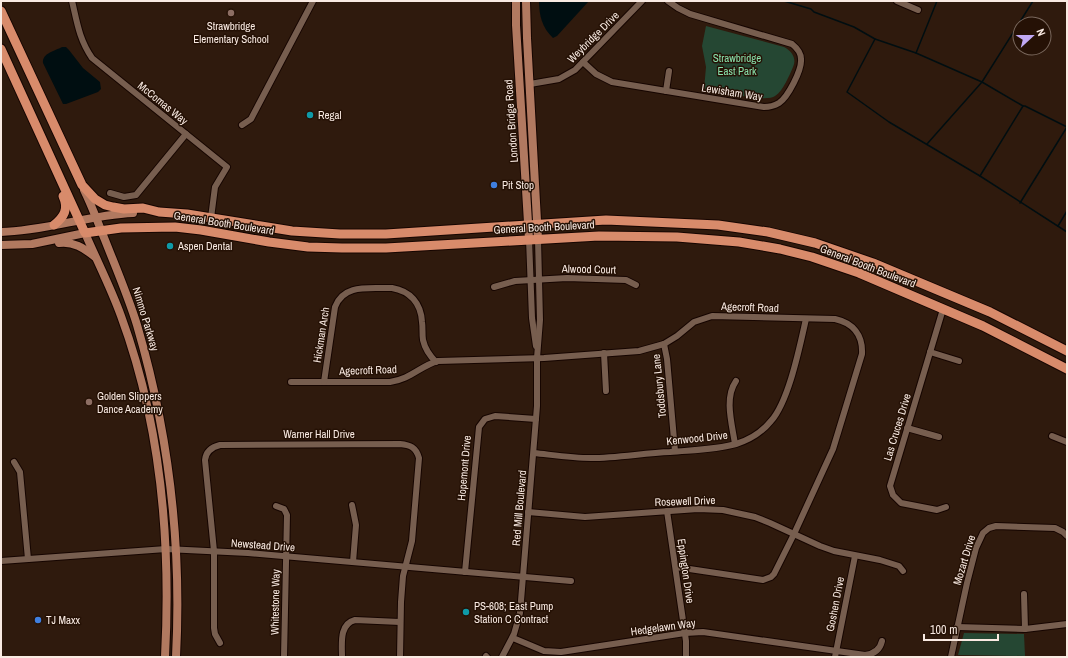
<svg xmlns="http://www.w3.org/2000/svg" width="1068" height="658" viewBox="0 0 1068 658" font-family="'Archivo Narrow',sans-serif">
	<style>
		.green { fill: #254733 }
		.water { fill: #000e11 }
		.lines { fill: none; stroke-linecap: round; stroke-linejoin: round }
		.stream { stroke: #000e11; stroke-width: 1.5 }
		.minor-casing { stroke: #160500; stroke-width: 8 }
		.major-casing { stroke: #160500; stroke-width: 10 }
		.highway-casing { stroke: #160500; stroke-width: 11 }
		.minor { stroke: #775e4f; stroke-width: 6 }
		.major { stroke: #b17960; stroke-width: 8 }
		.highway { stroke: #d88b6b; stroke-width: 9 }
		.education-dot { fill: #8d6e63; stroke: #251105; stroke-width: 1.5 }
		.culture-dot { fill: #0f9aa8; stroke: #251105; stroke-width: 1.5 }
		.shop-dot { fill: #3f7fe0; stroke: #251105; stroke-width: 1.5 }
		.labels { text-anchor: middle; stroke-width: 3; stroke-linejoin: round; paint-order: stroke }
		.poi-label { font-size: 11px; fill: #f9eae2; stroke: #251105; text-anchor: start }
		.street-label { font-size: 11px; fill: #f9eae2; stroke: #251105 }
		.park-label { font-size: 11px; fill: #88e0ab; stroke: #251105 }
	</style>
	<rect width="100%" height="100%" fill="#2f1a0d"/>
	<g class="green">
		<path d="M706,26l78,21c8,4 13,12 9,20 -4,9 -10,24 -18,29 -9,7 -57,-5 -71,-7l2,-22 -4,-21z"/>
		<path d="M964,633l60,1 1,22 -67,-1z"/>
	</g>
	<g class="water">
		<path d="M539,1h50l-32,35 -4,2c-11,-10 -14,-23 -14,-37z"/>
		<path d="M62,47h4l3,3 14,18 17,14 1,7 -3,3 -32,12h-3l-20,-41c-1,-10 12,-12 19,-16z"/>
	</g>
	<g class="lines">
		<g class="stream">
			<path d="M784,1l27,8 3,3 40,15 21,12 41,14 66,29 41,24h2l42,21 -47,76"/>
			<path d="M875,39l-28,53 42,30 91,54 87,56"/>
			<path d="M916,53l21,-52"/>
			<path d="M927,144l55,-62 51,-81"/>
			<path d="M980,176l43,-70"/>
			<path d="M1058,226l9,-15"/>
		</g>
		<defs>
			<g id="minor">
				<path d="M72,1c5,21 7,38 20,57l135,109 -12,20 -4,31"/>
				<path d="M897,1l21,9"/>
				<path d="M583,62l13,12 16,8 152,25c5,0 10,-1 15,-4 9,-6 23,-33 22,-44 0,-6 -4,-11 -9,-15l-102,-30 -12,-6 -10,-7"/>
				<path d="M530,84l29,-5 16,-9 67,-69"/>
				<path d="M666,91l3,-20"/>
				<path d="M242,125l9,-6 62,-118"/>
				<path d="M110,193l14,4 12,-2 50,-61"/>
				<path d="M529,239l3,79 4,28"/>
				<path d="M494,287l21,-6 52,-3 59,2 10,5"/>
				<path d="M943,309l-53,177 3,9 8,8 36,7 9,-3"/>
				<path d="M664,344l3,15 8,92"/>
				<path d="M930,352l29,9"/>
				<path d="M604,353l2,38"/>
				<path d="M291,382h99c21,-3 30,-16 48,-21l106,-3 95,-7 25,-7 13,-8 17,-14 18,-6 123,3c18,4 28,16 27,35l-29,95 -39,85 -20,40 -3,3 -8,3 -87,-13"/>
				<path d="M324,382l11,-75c9,-24 35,-18 57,-19 18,3 29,15 30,34 1,6 0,12 1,18 2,9 7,16 13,22"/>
				<path d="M907,428l32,9"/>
				<path d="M1052,436l15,6"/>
				<path d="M735,444c-3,-20 -11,-46 1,-63"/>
				<path d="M534,453c19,2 38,5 57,5 26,0 53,-5 79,-6 21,-2 45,-2 66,-8 13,-4 26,-12 35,-23 18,-20 29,-76 35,-102"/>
				<path d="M14,462l6,10 8,87"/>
				<path d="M352,505l4,20 -3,37"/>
				<path d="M276,506l8,3 3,6 -3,142"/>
				<path d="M667,511l19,130v16"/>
				<path d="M528,512l57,5 113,-8 25,1 32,7 15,6 50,23 14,5 46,9 19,6 4,5"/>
				<path d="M1,561l165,-12 82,4 323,28"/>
				<path d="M465,572l14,-145 6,-8 10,-3 41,3"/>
				<path d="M1024,594l1,35"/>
				<path d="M957,627l68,2 42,-5"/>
				<path d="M513,638l31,13 17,1 124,-19 18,-1 162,23c9,-1 15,-5 17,-14"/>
				<path d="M220,643l-5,-9 -1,-6v-77l-9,-91c1,-9 7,-13 15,-15l180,-1c10,1 16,3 19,14l-7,83 -9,35 -2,26 -1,55"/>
				<path d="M486,656l1,1"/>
				<path d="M342,657c0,-13 -3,-33 13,-37l45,2"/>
				<path d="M502,657l12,-23 6,-21 17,-207v-48l3,-38 -2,-81"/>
				<path d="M835,657l20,-101"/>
				<path d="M951,657l16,-74 9,-35 7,-15 6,-5 7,-2 59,2 8,4 4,4"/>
			</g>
			<g id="major">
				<path d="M516,1v24l13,214"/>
				<path d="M526,1l1,37 11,201"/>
				<path d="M84,190c8,16 14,33 21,50 11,28 23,56 32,85 32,109 45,218 39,332"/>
				<path d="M1,232c45,-1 87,-17 132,-19"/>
				<path d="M59,243c14,-2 25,5 36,14"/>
				<path d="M1,245l31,-1 53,-11c12,28 26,55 36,83 40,108 50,227 44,341"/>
			</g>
			<g id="highway">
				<path d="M1,11l81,174 13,14 10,6 8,2 11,2 19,-1 16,4 28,2 105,17 48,3h46l220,-14 112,5 50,7 47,11 58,20 117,49 77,39"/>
				<path d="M1,49l84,184 36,-5 54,-1 26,3 68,12 39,5 34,1h44l213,-12 78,1 62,5 41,7 32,8 47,16 124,53 84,43"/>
				<path d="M54,225c10,-8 15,-16 9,-29"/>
			</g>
		</defs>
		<use href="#minor" class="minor-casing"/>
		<use href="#major" class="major-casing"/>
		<use href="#highway" class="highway-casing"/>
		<use href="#minor" class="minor"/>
		<use href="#major" class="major"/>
		<use href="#highway" class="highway"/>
	</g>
	<g class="education-dot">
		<circle cx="231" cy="13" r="4"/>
		<circle cx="89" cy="402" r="4"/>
	</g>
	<g class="culture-dot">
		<circle cx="310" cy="115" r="4"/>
		<circle cx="170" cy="246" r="4"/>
		<circle cx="466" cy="612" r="4"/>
	</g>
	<g class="shop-dot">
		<circle cx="494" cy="185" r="4"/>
		<circle cx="38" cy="620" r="4"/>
	</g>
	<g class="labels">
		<g class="poi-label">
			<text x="231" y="30" text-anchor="middle">Strawbridge<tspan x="231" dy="13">Elementary School</tspan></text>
			<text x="318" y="119">Regal</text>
			<text x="502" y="189">Pit Stop</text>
			<text x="178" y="250">Aspen Dental</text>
			<text x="97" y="400">Golden Slippers<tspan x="97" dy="13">Dance Academy</tspan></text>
			<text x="474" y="610">PS-608; East Pump<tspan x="474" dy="13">Station C Contract</tspan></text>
			<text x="46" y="624">TJ Maxx</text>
		</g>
		<g class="street-label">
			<text transform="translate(593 37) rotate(-45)" y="4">Weybridge Drive</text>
			<text transform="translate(732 92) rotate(9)" y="4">Lewisham Way</text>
			<text transform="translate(163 103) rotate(39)" y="4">McComas Way</text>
			<text transform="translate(511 121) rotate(-94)" y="4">London Bridge Road</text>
			<text transform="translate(224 223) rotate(9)" y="4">General Booth Boulevard</text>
			<text transform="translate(544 227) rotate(-3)" y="4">General Booth Boulevard</text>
			<text transform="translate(868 266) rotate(21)" y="4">General Booth Boulevard</text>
			<text transform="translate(589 269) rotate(1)" y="4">Alwood Court</text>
			<text transform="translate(750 307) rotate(2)" y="4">Agecroft Road</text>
			<text transform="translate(146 319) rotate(73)" y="4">Nimmo Parkway</text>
			<text transform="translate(321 335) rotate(-81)" y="4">Hickman Arch</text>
			<text transform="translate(368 370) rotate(-2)" y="4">Agecroft Road</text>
			<text transform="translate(659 386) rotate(-96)" y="4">Toddsbury Lane</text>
			<text transform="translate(897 427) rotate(-73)" y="4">Las Cruces Drive</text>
			<text x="319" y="438">Warner Hall Drive</text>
			<text transform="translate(697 438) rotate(-6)" y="4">Kenwood Drive</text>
			<text transform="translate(464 468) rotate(-85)" y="4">Hopemont Drive</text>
			<text transform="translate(685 501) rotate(-2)" y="4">Rosewell Drive</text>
			<text transform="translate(519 508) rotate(-85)" y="4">Red Mill Boulevard</text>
			<text transform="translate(263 545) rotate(4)" y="4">Newstead Drive</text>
			<text transform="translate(964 560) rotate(-73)" y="4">Mozart Drive</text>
			<text transform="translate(686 571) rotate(82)" y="4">Eppington Drive</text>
			<text transform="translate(275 602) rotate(-89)" y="4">Whitestone Way</text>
			<text transform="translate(835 604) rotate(-79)" y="4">Goshen Drive</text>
			<text transform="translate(663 627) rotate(-8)" y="4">Hedgelawn Way</text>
		</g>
		<g class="park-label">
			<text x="737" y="62">Strawbridge<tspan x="737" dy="13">East Park</tspan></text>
		</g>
	</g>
	<rect width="1068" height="658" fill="none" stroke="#f9eae2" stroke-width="4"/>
	<g transform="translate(1032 36) rotate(68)"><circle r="19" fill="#251105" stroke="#7a685d"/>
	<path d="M0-3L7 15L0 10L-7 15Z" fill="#c1a8f3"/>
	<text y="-6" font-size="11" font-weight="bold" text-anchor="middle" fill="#f9eae2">N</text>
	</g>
	<path d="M924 634v6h74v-6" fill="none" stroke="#f9eae2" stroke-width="2"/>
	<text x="930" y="634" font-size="12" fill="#f9eae2" stroke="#251105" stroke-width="3" paint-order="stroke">100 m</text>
</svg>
